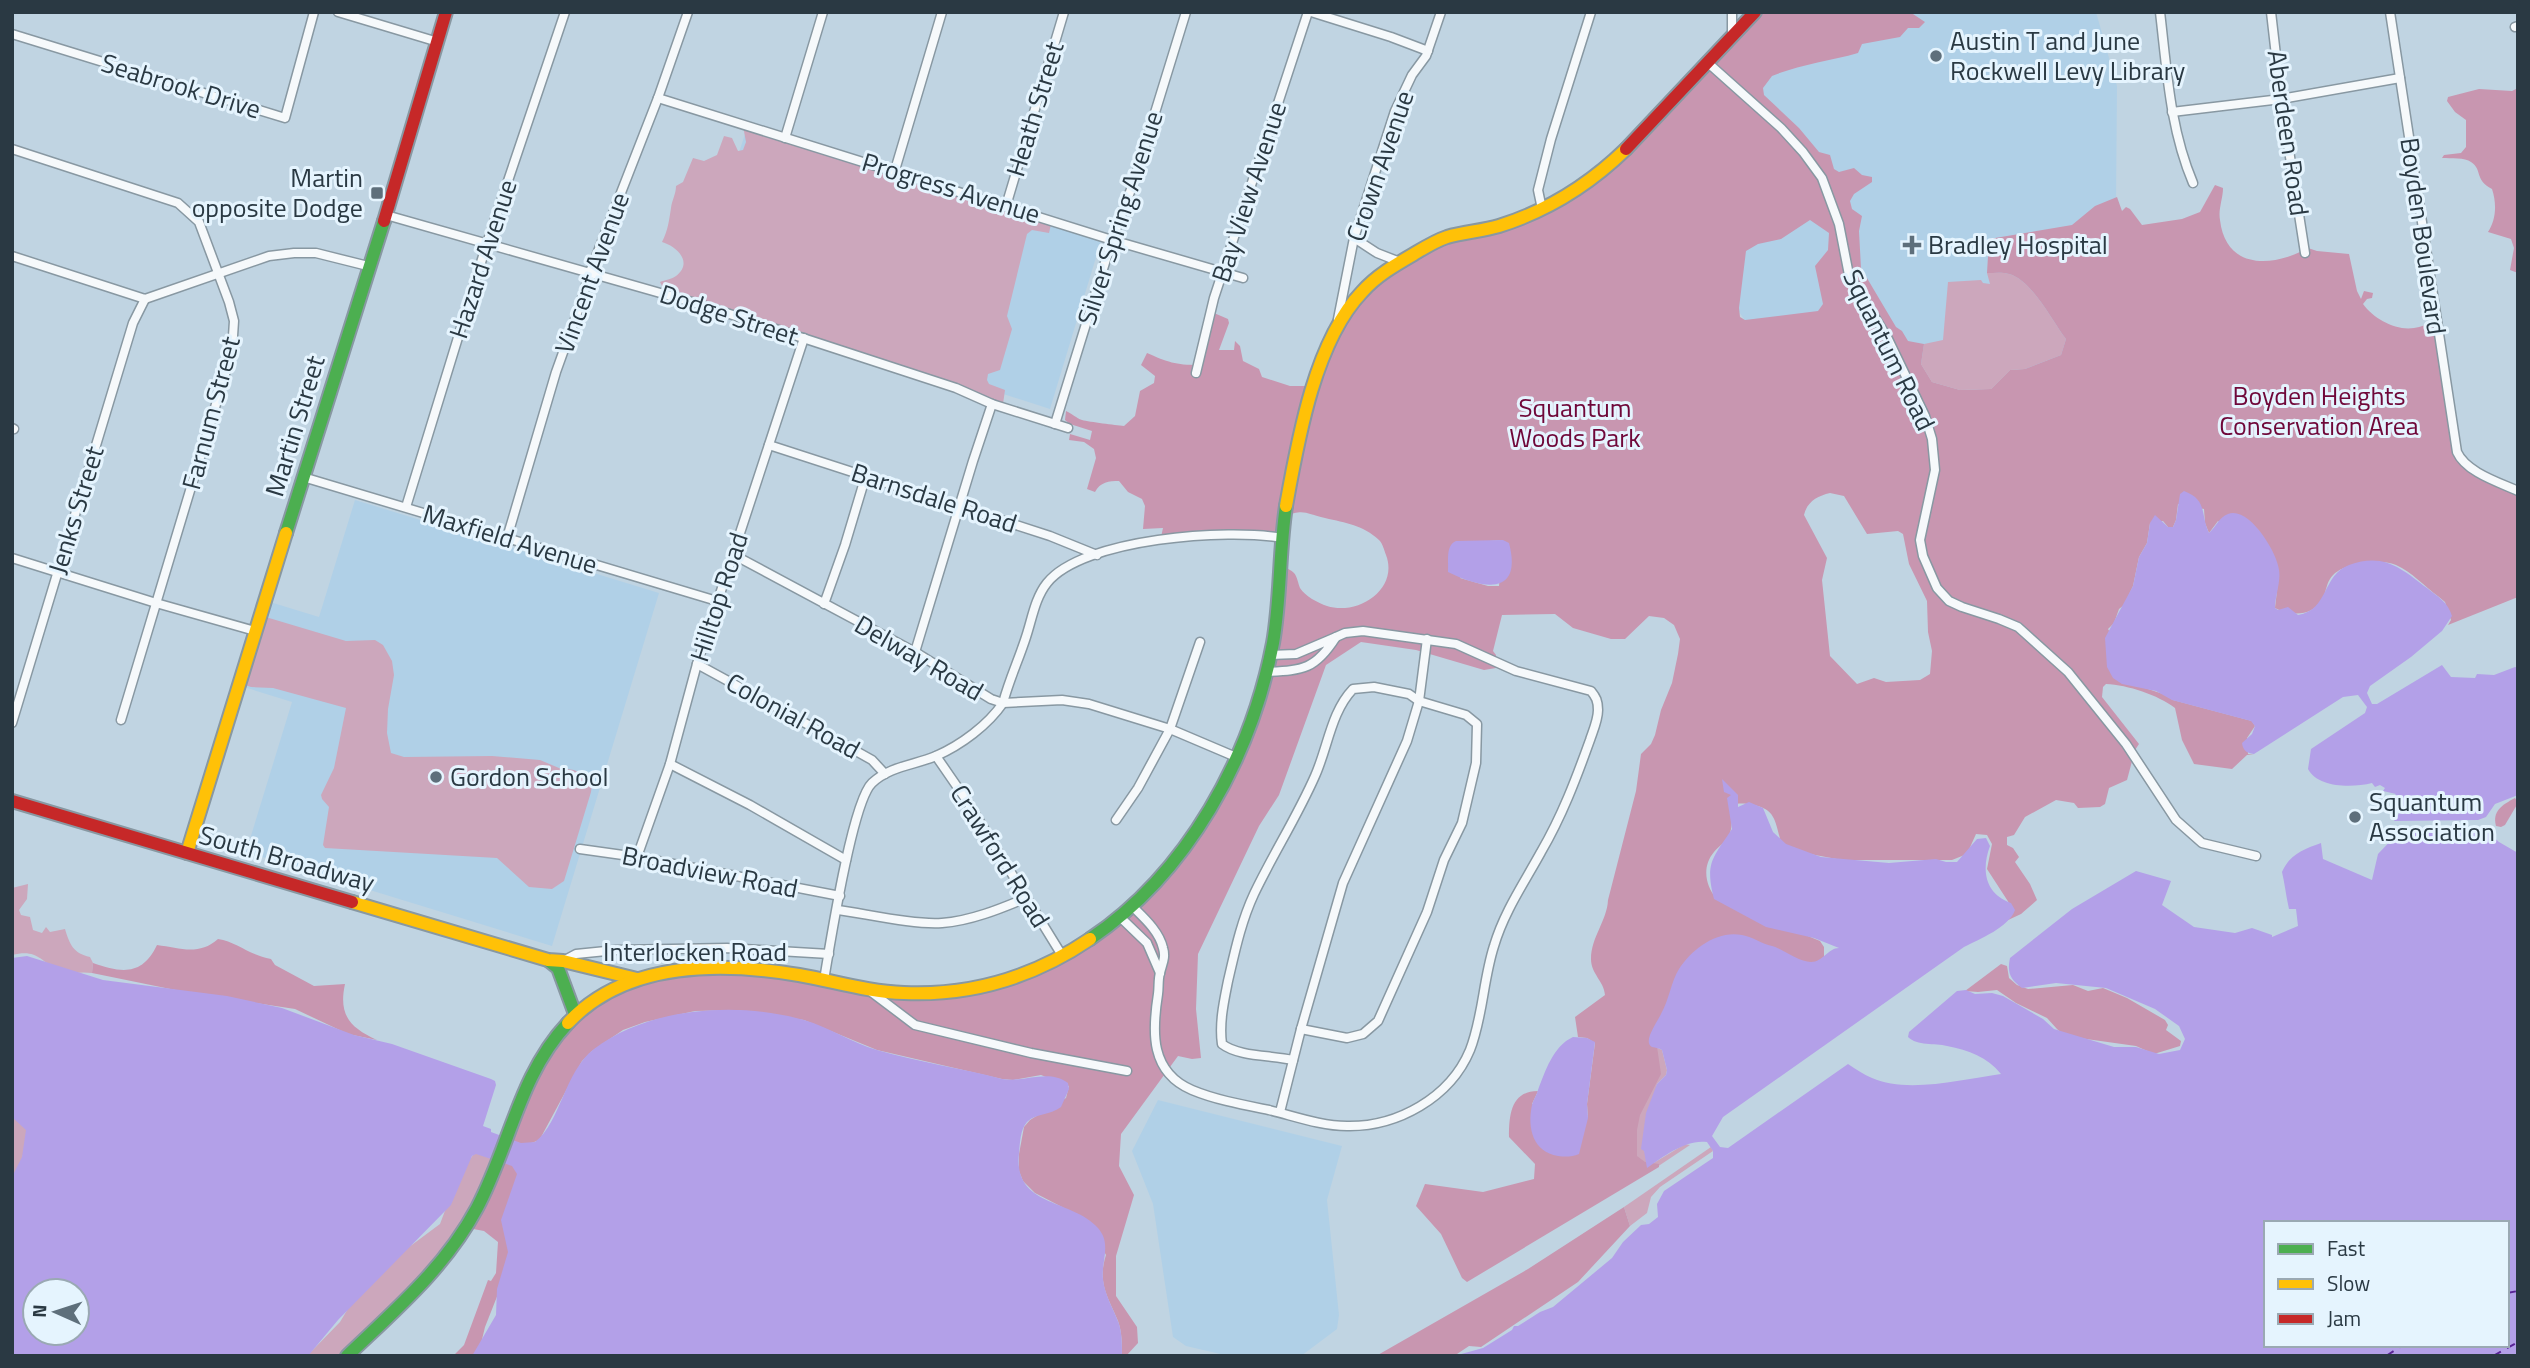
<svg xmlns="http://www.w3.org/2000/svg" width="2530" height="1368" viewBox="0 0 2530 1368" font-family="'Titillium Web',sans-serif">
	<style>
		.built { fill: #b0d0e7 }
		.green { fill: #cca7bc }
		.forest { fill: #c896b0; fill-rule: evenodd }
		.water { fill: #b3a0e8; fill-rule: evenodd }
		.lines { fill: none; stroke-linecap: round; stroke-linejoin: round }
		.ferry { stroke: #592395; stroke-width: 2; stroke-dasharray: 9 7; stroke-linecap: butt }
		.street-casing { stroke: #8898a2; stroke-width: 11 }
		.fast-casing { stroke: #8898a2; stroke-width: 16 }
		.slow-casing { stroke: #8898a2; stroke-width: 16 }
		.jam-casing { stroke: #8898a2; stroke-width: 16 }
		.street { stroke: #f6f9fb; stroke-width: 8 }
		.fast { stroke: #4caf50; stroke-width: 12 }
		.slow { stroke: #ffc107; stroke-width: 12 }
		.jam { stroke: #c62828; stroke-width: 12 }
		.poi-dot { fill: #5e6f7b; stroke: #e5f4fe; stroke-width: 2.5 }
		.labels { text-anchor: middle; stroke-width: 6; stroke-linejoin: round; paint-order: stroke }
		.poi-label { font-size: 26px; fill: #2a3943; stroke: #e5f4fe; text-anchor: start }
		.street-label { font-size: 26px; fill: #2a3943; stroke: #e5f4fe }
		.park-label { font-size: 26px; fill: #6f0739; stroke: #e5f4fe }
	</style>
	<rect width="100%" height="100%" fill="#c0d4e2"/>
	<g class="built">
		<path d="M1773,12h323l21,74 -1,119 -52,167 -297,-20 -46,-66z"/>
		<path d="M745,134l356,107 -51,168 -357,-115z"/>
		<path d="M355,500l304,93 -107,353 -306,-94 46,-150 -48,-15 26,-85 49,15z"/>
		<path d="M1158,1100l184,46 -15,54 12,115 -2,14 -36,27h-72l-43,-10 -13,-9 -20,-133 -21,-53z"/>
	</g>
	<g class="green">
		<path d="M743,126l309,94 -3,13 -17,-3 -5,4 -20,82 5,13 -12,41 -12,4 -1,6 2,4 16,6 -2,14 -320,-104 2,-6 -23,-8 -2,-4c5,-2 12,-3 16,-6 18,-14 0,-30 -14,-34 6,-12 7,-21 9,-34 1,-8 5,-14 5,-22l7,-4 10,-24 11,3 13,-6 7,-19 8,2 6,13 5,-1 3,-8z"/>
		<path d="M1987,273c7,0 16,-1 22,1 23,6 43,47 57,65l-5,16 -36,14 -15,1 -19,19 -31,1 -28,-8 -11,-18 3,-20 19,-4 5,-58 33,-2 2,3 7,1z"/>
		<path d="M259,615l87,26 29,-1 8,5 9,16 2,14 -6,34 -1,24 4,20 13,4 88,-1 48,4 19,8 15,2 11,5 7,9 -1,8 -27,89 -12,8 -23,-2 -32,-29 -172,-10 -2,-3 6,-38 -7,-8 -1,-4 13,-27 12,-60 -73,-20 -22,-1 -12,-4z"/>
		<path d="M28,884l-1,15 -8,11 2,5 9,2 3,13 9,3 4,-6 4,5 15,-3c5,16 8,24 25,28l3,6 -1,10c-12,-2 -23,2 -34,-3 -19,-10 -21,-21 -46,-15v-67z"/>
		<path d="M1656,1047l6,3 5,20 -1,5 -9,9 -13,67 8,13 33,-20 5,1 -36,24 -16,-3 -6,-39z"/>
		<path d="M12,1111l19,19 -19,59z"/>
		<path d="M1711,1147l2,4 -53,36 -9,10 -4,16 -17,13 -6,-19z"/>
		<path d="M478,1152l17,2 -26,72 -121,130h-41l33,-34 12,-20 49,-49 39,-29 17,-45 16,-24z"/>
	</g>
	<g class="forest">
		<path d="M1754,12h156l15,10 -6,6h-11l-8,9 -38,7 -4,9c-28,8 -60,12 -86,23l-9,12 1,7 35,33 20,24 11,3 4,14 5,3 15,-4 8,7 10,2v5l-18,12 -4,7 2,8 10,7 -3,15 2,37 35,59 6,4 6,10 16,3 -3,20 11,18 28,8 31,-1 19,-19 15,-1 36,-14 5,-16c-14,-18 -34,-59 -57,-65 -6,-2 -15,-1 -22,-1l2,-34 83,-14 23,-19 22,-9 5,14 4,-4 4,2 12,16 40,-6 18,-7 15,-27 8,3c0,11 -5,21 -3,32 6,51 54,47 88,28l9,3 32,3 8,37 4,8 3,-8 9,2 -1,5 -5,1 -4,5c11,15 33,27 51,24 9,-1 14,-6 23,-4l21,123 9,16 51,28v106l-70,28 3,-5 -6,-18 -6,-5c-14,-10 -27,-25 -43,-32 -17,-7 -56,-3 -66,14 -4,6 -4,14 -8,20 -10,18 -31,17 -47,9l4,-35 -61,-52 -9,12 -4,-10 -1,-14 -26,-5 -2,16 -3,7h-5l-5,-6 -13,2 -3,20 -8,14 -6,29 -9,19 -5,4 -5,14 -6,6 34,58 21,7 10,6 79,21 3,5 -8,12 1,16h6l-7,1 -15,14 -38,-5 -12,-24 -7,-32c-17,-13 -47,-23 -69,-24l-3,3 -1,10 37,47 -4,6 -8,30 -18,8 -4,16 -5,3 -22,1 -4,-5 -18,-3 -31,17 -11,18 -7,2v8l6,3 6,9 -4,5 15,22 7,16 -16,14 -15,7 5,-15 -24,-37 5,-25 -5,-9 -11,-1 -9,20 -15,6h-110l-43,-8 -18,-10c-6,-20 -5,-33 -28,-37 -6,-1 -10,-2 -17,-1 -9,12 -1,19 -7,31 -3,7 -10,11 -15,17 -12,14 -9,33 2,46l104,43 4,6v10l-5,6 -124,-10 -10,9 -11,19 -18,59 5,34 -21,41 -3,15v26l8,6 14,2v3l-192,115 -5,-4 -21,-44 -25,-28 9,-22 58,8 51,-13 1,-15 -26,-27c0,-22 2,-46 29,-46l-6,13 56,14 -1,-14 8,-61 -8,-5 -9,-1 -3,-20 30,-22c-1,-14 -14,-21 -14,-36 0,-22 16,-38 17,-59l28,-109 5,-37 10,-10 4,-9 6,-25 11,-27 6,-29 2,-15 -6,-14 -10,-7 -15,-2 -24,23h-14l-38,-11 -18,-14 -53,1 -9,36 3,4v13l-12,2 -68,-20 -55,-8 -35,23 -47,130 -20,31 -61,128 -2,55 5,49 -9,1 -14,-3 -57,78 -2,32 15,29 -18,61v40l21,31 1,16 -12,13h-4c0,-12 0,-24 -4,-35 -10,-24 -21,-38 -12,-66l-19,-35 -52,-27 -12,-12 -4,-10v-17l5,-27 6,-7 36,-22 3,-12 -28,-11 -28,5 -11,-1 -125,-29 -73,-30 -67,-10 -42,1 -50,11 -22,8 -31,21 -10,10 -42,78c-10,7 -23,6 -32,-2l29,-69 42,-51 28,-20 43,-17 75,-10 181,24 105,-13 108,-63 87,-105 51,-113 28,-133c3,2 6,3 9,6 3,3 4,10 6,15 5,8 18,15 27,18 31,10 72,-17 59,-51 -2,-5 -3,-11 -7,-15 -16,-15 -33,-17 -54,-22 -19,-4 -21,-10 -41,-1l-3,21 -120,-1 2,-9 -20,1 2,-23 -3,-7 -14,-7 -9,-11c-10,0 -19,1 -24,11l-8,-3 9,-31 -2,-9 -10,-7 -15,-2 1,-6 20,6 2,-9 -22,-7 -5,-4 1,-9c7,3 10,7 16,9 8,2 33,5 42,6l11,-10 5,-25 14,-8 1,-7 -14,-11 6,-12c20,9 29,12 51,12l16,-52 14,6 1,4 -10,27h15l1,-9 5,5 3,15 16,8 3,8 28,9h23l36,-80 59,-52 89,-28 97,-49zM1810,220l19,13 -1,17 -13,16 8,38 -5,7 -73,9 -5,-3 -1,-9 7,-57 12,-7 23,-5zM1830,493l14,3 23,38 31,-3 5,3 6,30 18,37 1,31 4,19 -2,23 -10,6 -34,2 -12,-4 -17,6 -27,-28 -8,-76 5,-22 -23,-43c3,-13 13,-19 26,-22zM1503,540l-4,46h-11l-28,-8 29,-37z"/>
		<path d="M2518,88v185l-8,-3 4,-22 -3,-9 -23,-7c8,-12 9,-28 4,-43 -18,-9 -9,-19 -21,-27 -6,-5 -20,-3 -29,-4l2,-3 17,-2 5,-6v-27l-11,-8 -8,-11 1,-4 31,-8 33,2z"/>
		<path d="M2515,798l3,5 -13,22 -4,2 -5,-1c-4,-15 6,-21 19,-28z"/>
		<path d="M218,939c19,3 31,16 53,20l4,6 39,21 31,-2c-7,32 6,44 32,56l-29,-6 -53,-25 -110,-17 -93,-19 1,-10c29,10 49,13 64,-18 23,3 42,11 61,-6z"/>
		<path d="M2001,964l6,2 2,12 8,7 11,4 45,-4 15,6 15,-3 24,10 38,22 3,5 -2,5 15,11 -1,5 -26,8 -18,-8 -71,-10 -8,-7 -10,-11 -31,-15 -19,-13 -19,2 -13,-1z"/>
		<path d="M499,1157l21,6 -5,88 -30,76 -7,29h-25l11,-11 24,-65 3,1 5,-8 2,-31 -14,-11 -16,-3z"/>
		<path d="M1624,1207l6,19 -52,56 -97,65 -12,-1 -15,10h-78l152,-87z"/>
	</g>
	<g class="water">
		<path d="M2184,491c24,9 16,23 25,42 7,-6 10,-16 19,-19 21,-8 49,38 51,56 2,12 -4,26 -4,38l3,2 10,-3 10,8c31,-5 24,-40 51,-50 35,-13 53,4 78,23 11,9 21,14 25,28l-10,15 -31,26 -41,29 -3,7 5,11h5l65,-39 9,12 24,1 2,-4 17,1 21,-8 3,1v127l-23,9 -9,13 -8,3 -84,1 8,-12 -6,-5 1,-4 -3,-4 2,-2 -13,-3 2,-3 -5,-3 -5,2 -3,-4c-20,5 -54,5 -64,-14l3,-20 54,-36 2,-6 -9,-12 -15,2 -89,57c-8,-1 -11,-4 -12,-11l10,-9 3,-8 -4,-5 -79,-21 -16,-9 -34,-7 -9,-6 -6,-11 -2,-29 28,-52 6,-29 8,-14 3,-20 5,-8 13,12h5l3,-7 4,-26z"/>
		<path d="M1503,540l6,3c14,54 -27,46 -61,29 1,-11 -3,-26 8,-31z"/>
		<path d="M1722,779l16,16v12l11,-5 14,6 10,24 13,12 35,13 68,6 47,-4 10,3h11l20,-23 9,-1 4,8c-9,24 -5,48 21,57l4,7c-6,17 -35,29 -51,37l-241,170 -11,19 8,11 8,1 120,-84c8,5 16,11 24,14 35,16 92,1 129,-4 -14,-17 -32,-24 -54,-28 -12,-3 -30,0 -39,-9l1,-5 48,-41 9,-1 9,4 17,-1 11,3 40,23 11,10 60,18h22l23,7 21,-4 5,-11 -6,-13 -24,-17 -49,-21 -50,-5 -34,5c-12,-9 -15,-15 -12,-30l62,-49 64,-38 35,10 -9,24 32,22 41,6 17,-5 20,7v2l26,-11 -2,-17h-7c-3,-13 -4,-24 -7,-37 7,-17 22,-23 39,-29l2,16 49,21 6,-26 20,-21h91l10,9 19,11v503h-1064l29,-8 29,-18 2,-4h4l22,-14 13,-5 59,-49 11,-16 18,-17 8,-1 9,-7 -1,-13 7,-13 49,-33v-7l-6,-9c-21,-3 -43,14 -60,26l-3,-17 -3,-2 5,-36 11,-29 9,-9 1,-5 -5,-20c-3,-2 -6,-2 -10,-3 -10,-5 6,-26 9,-33 8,-14 10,-32 18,-45 13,-20 38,-39 63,-34 11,2 20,9 30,11 11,3 27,16 39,16 12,0 17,-14 28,-14l-25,-10 -48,-11 -52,-28c-9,-36 -2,-40 18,-70l-5,-31 4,-3 -7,-3zM2266,1223h241v122h-241z"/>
		<path d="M27,956l76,24 124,16 55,12 72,27 38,9 99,35 4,2 1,4 -13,41 8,3v3l30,11 14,-1c26,-20 29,-70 59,-93 55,-42 144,-48 210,-29 25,7 48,23 73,30 41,12 84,18 125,29 22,4 46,-11 66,4l1,6 -8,18c-10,8 -25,6 -34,15 -7,8 -7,21 -8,31 -6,55 52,45 79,75 14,16 3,33 5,51 2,17 10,29 16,45 3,10 3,21 3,32h-650l24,-41 1,-26 11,-37 -7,-32 16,-46 -5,-8 -36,-12 -4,2 -21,49 -113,115 -30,36h-296v-179l10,-20 4,-27 -14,-13v-159zM35,1291h42v42h-42z"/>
		<path d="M1573,1037l14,1 8,4 -8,62 1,14 -9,36c-7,3 -14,3 -21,2 -25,-4 -31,-28 -26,-51 1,-5 5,-10 6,-15 7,-18 15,-44 35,-53z"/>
	</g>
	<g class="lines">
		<g class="ferry">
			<path d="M2507,1293l11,-2"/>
			<path d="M2386,1356l17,-11"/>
			<path d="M2493,1356l25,-14"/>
		</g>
		<defs>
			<g id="street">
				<path d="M338,12l100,30"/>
				<path d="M1311,12l80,25 37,14"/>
				<path d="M1732,12v23"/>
				<path d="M2160,12c7,59 10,117 33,171"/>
				<path d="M2271,12l10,87 24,154"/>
				<path d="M2390,12l67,440c9,20 41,30 61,39"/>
				<path d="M2515,27l3,-1"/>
				<path d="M12,34l273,84 29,-106"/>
				<path d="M1707,62l74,66 22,24 19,26 17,46 10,51 38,62 38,79 7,23 3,31 -15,70 3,16 14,32 12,13 13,6 37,12 19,8 50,45 58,72 50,76 26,23 54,13"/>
				<path d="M658,98l454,142 131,38"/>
				<path d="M2172,112l109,-13 119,-21"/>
				<path d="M785,138l38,-126"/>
				<path d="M12,149l166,54 21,19 30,80 5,19 -2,30 -111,369"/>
				<path d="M895,170l47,-158"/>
				<path d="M1006,206l58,-194"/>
				<path d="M1542,209l-4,-19 13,-51 40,-127"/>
				<path d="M386,215l313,89 257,84 36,16 76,24"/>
				<path d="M1354,238l23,15 23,9"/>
				<path d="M12,256l133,43 124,-43 25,-3h22l52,13"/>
				<path d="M1338,319l16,-81 41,-127 17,-36 14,-19 15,-44"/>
				<path d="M1196,373l18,-75 94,-286"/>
				<path d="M1055,424l57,-184 21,-56 53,-172"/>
				<path d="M12,428l2,1"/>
				<path d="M769,445l281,91 47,19"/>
				<path d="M303,477l414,124"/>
				<path d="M406,507l81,-264 78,-231"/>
				<path d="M507,538l49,-166 23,-64 11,-36 68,-174 30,-86"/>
				<path d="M734,555l181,97 76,47 12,4 59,-3 27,4 81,25 66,28"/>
				<path d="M12,558l144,45 99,28"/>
				<path d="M824,604l21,-59 21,-70"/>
				<path d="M915,652l58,-191 19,-57"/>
				<path d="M697,664l150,82 25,14 13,14"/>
				<path d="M1266,672c37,-2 49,-2 70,-35l-40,17 -26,1"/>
				<path d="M12,723l121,-400 12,-24"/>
				<path d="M936,756l31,45 96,156"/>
				<path d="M670,764l80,41 96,55"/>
				<path d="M1116,820l22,-32 32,-59 30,-87"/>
				<path d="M580,849l57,8 203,39"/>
				<path d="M637,857l33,-93 27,-100 107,-326"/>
				<path d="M1132,906c12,12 27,25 31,42 3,10 -1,16 -3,25 -2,6 -1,15 -2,21 -6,38 -8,78 34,96 24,10 52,15 77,20 25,6 52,16 78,16 50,1 103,-28 123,-76 13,-33 13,-70 24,-104 10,-34 30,-63 47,-94 21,-36 35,-73 49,-112 3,-9 8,-20 8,-30 0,-9 -2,-13 -7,-19l-75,-20 -60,-27 -93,-13 -18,2 -9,4"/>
				<path d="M838,910c29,4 76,15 104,13 28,-2 58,-14 84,-25"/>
				<path d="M1120,917l27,26 13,30"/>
				<path d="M563,961l13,-7 40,-4 111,-2 102,6"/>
				<path d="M824,980c6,-35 28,-178 48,-197 18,-17 43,-18 64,-27 25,-11 52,-31 67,-53 6,-23 16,-44 23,-66 6,-18 9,-39 21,-54 36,-45 182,-55 235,-45"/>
				<path d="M870,991l45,34 116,28 96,18"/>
				<path d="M1293,1060c-22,-5 -54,-3 -71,-16 -3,-21 2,-43 6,-63 7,-30 13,-59 26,-87 19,-40 43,-77 61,-118 13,-29 16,-64 38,-87l21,-2 35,7 10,7 47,14 11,9 -1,39 -14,60 -18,37 -17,52 -49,109 -15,13 -16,4 -46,-9"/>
				<path d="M1280,1112l21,-83 42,-146 64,-142 12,-40 8,-62"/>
			</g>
			<g id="fast">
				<path d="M286,533l98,-312"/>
				<path d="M1090,939c98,-66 161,-182 183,-296 8,-45 6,-92 13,-137"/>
				<path d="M548,960l10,8 17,46"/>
				<path d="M347,1356c48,-46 98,-88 130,-148 33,-62 42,-133 91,-185"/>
			</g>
			<g id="slow">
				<path d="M1286,506c12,-67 29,-165 76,-214 14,-16 33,-27 52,-38 10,-6 21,-13 33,-17 17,-5 35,-6 52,-11 48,-15 91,-42 127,-77"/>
				<path d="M187,853l99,-320"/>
				<path d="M352,902l196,58 15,1 74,18"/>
				<path d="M568,1023c58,-62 154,-61 231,-48 35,6 69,17 105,18 68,3 130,-16 186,-54"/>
			</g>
			<g id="jam">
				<path d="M1626,149l129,-137"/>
				<path d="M384,221l62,-209"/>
				<path d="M12,801l340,101"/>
			</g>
		</defs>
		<use href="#street" class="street-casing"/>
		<use href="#fast" class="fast-casing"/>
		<use href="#slow" class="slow-casing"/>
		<use href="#jam" class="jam-casing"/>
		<use href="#street" class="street"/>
		<use href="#fast" class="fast"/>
		<use href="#slow" class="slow"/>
		<use href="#jam" class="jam"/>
	</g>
	<g class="poi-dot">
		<circle cx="1936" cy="56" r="7"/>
		<rect x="370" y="186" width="14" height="14" rx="3.5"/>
		<path d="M1908.5 234.5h7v7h7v7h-7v7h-7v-7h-7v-7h7z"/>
		<circle cx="436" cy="777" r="7"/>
		<circle cx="2355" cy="817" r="7"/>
	</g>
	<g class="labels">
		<g class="poi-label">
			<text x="1950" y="50">Austin T and June<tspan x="1950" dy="30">Rockwell Levy Library</tspan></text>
			<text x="363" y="187" text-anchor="end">Martin<tspan x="363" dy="30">opposite Dodge</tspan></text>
			<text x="1928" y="254">Bradley Hospital</text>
			<text x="450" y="786">Gordon School</text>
			<text x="2369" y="811">Squantum<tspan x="2369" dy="30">Association</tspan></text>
		</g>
		<g class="street-label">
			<text transform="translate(181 86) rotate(17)" y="9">Seabrook Drive</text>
			<text transform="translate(1035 109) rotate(-73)" y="9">Heath Street</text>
			<text transform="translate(2288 133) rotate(82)" y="9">Aberdeen Road</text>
			<text transform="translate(1380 166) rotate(-71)" y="9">Crown Avenue</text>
			<text transform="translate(951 188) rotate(17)" y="9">Progress Avenue</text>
			<text transform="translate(1249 192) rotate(-72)" y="9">Bay View Avenue</text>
			<text transform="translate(1120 218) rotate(-72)" y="9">Silver Spring Avenue</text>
			<text transform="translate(2423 236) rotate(82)" y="9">Boyden Boulevard</text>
			<text transform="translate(483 259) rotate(-72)" y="9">Hazard Avenue</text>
			<text transform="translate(592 273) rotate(-70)" y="9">Vincent Avenue</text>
			<text transform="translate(729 315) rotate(18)" y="9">Dodge Street</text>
			<text transform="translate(1889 350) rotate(64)" y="9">Squantum Road</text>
			<text transform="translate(211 413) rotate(-75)" y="9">Farnum Street</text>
			<text transform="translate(295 426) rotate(-73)" y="9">Martin Street</text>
			<text transform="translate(934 498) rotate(18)" y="9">Barnsdale Road</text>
			<text transform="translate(76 510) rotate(-73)" y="9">Jenks Street</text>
			<text transform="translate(510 539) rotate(17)" y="9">Maxfield Avenue</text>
			<text transform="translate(719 597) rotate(-72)" y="9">Hilltop Road</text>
			<text transform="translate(919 658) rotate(30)" y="9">Delway Road</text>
			<text transform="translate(793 716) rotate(29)" y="9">Colonial Road</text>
			<text transform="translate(1000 856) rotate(58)" y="9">Crawford Road</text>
			<text transform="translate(287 859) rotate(16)" y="9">South Broadway</text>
			<text transform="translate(710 872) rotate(11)" y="9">Broadview Road</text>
			<text x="695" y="961">Interlocken Road</text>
		</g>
		<g class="park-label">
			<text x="2319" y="405">Boyden Heights<tspan x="2319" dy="30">Conservation Area</tspan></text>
			<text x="1575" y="417">Squantum<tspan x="1575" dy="30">Woods Park</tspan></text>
		</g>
	</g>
	<rect width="2530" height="1368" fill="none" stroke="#2a3943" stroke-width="28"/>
	<rect x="2264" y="1221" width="245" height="126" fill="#e5f4fe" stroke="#9aa9b3" stroke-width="2"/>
	<rect x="2278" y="1244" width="35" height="10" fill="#4caf50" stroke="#9aa9b3" stroke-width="2"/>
	<text x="2327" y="1256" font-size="21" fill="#2a3943">Fast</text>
	<rect x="2278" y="1279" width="35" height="10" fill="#ffc107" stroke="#9aa9b3" stroke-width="2"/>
	<text x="2327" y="1291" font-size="21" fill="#2a3943">Slow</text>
	<rect x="2278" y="1314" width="35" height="10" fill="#c62828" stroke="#9aa9b3" stroke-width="2"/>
	<text x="2327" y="1326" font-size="21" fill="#2a3943">Jam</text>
	<g transform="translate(56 1312) rotate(273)"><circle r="33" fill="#e5f4fe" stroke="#9aa9b3" stroke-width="2"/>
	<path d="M0-5L12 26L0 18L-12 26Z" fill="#5e6f7b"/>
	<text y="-10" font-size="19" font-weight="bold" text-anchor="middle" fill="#2a3943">N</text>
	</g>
</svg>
